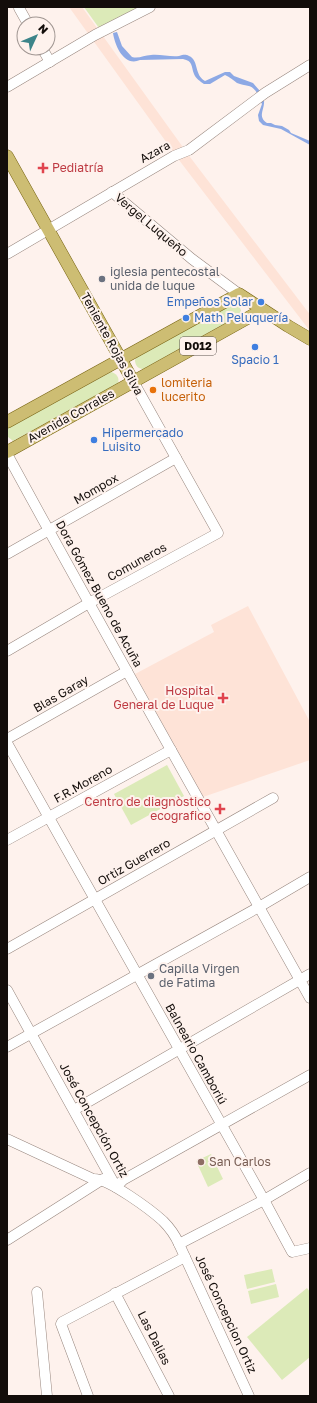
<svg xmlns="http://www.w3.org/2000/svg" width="317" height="1403" viewBox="0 0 317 1403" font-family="'Golos Text',sans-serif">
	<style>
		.built { fill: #fee3d7 }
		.green { fill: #dceab8 }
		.water { fill: #8da9e5 }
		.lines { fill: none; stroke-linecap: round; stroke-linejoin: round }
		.minor-casing { stroke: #97867e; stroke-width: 11 }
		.major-casing { stroke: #766311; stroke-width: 13 }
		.minor { stroke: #fff; stroke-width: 10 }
		.major { stroke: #cdbd73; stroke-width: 12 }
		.health-dot { fill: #e0444e; stroke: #fef2ed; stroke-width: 1.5 }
		.worship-dot { fill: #6b7280; stroke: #fef2ed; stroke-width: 1.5 }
		.shop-dot { fill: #3f7fe0; stroke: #fef2ed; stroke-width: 1.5 }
		.food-dot { fill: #e8710a; stroke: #fef2ed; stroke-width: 1.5 }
		.education-dot { fill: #8d6e63; stroke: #fef2ed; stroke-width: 1.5 }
		.labels { text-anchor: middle; stroke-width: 4; stroke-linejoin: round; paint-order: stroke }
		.shield { fill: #fef2ed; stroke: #5a524e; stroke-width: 1 }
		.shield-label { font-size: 11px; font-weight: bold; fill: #130d0a }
		.street-label { font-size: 12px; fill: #130d0a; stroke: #fef2ed }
		.health-label { font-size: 12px; fill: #be3a42; stroke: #fef2ed; text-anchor: end }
		.worship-label { font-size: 12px; fill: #5b616d; stroke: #fef2ed; text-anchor: start }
		.shop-label { font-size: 12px; fill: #366cbe; stroke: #fef2ed; text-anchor: start }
		.food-label { font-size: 12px; fill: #c56008; stroke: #fef2ed; text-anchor: start }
		.education-label { font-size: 12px; fill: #785e54; stroke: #fef2ed; text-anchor: start }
	</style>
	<rect width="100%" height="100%" fill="#fef2ed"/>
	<g class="built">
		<path d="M69,7h13l108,150 118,155 2,2v17l-128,-167z"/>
		<path d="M248,606l62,116v38l-107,37 -68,-123 79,-42 -3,-7z"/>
	</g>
	<g class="green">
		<path d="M84,7h58l-43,21z"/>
		<path d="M233,304h2c4,2 8,6 5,11l-97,54c-5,0 -8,-4 -8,-9l1,-2z"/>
		<path d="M111,372c5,1 9,6 7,11l-105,58 -6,-5v-7z"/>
		<path d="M167,765l17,31 -53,29 -17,-31z"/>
		<path d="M211,1154l12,25 -15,8 -12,-26z"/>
		<path d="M272,1269l3,13 -28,7 -3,-14z"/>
		<path d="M276,1284l3,13 -28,7 -3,-13z"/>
		<path d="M307,1288l3,4v65l-28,23 -35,-43z"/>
	</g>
	<g class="water">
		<path d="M117,32l5,14 10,11c7,2 12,-2 19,-2 9,-1 19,2 28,1 4,-1 6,-2 10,0 10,4 5,19 16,25l20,-9h5l4,4 19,7 7,8 -3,2c-6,-10 -11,-6 -20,-10 -4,-3 -7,-6 -12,-8l-15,9h-6c-4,-3 -8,-5 -10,-10 -3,-8 -1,-13 -11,-15l-43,1c-16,7 -25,-14 -27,-27z"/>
		<path d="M264,100c1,10 -7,16 3,23h4l4,2 7,1 7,4 2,3 19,8v4l-29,-16 -18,-4 -4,-4 -1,-6 4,-11 -1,-2z"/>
	</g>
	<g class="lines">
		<defs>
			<g id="minor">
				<path d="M19,8l9,16"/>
				<path d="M42,48l8,14"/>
				<path d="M7,87l88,-52 55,-28"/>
				<path d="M112,192l80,67 47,35"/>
				<path d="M7,254l167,-98 15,-6 76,-57 45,-28"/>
				<path d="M7,454c99,182 202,363 303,544"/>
				<path d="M7,554l169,-96"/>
				<path d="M7,651l82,-48 129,-70 -85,-152"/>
				<path d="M7,739l120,-68"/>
				<path d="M7,743l257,457 28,52 18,-4"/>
				<path d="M7,840l164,-90"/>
				<path d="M7,949l266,-151"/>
				<path d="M7,990l109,197"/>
				<path d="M7,1047l252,-140 51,-30"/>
				<path d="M74,1110l236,-136"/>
				<path d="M7,1139l86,40c14,-2 59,32 70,42 7,7 12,14 16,23l70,152"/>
				<path d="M116,1187l7,-7 187,-105"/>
				<path d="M7,1240l96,-61"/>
				<path d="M179,1244l85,-44 46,-27"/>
				<path d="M37,1292l10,104"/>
				<path d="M115,1293l54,103"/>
				<path d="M88,1396l-27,-72 1,-2 123,-65"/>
			</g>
			<g id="major">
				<path d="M7,156l126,225"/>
				<path d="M7,422l232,-128 49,32 22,13"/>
				<path d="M7,452l255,-142"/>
			</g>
		</defs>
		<use href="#minor" class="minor-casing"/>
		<use href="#major" class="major-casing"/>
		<use href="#minor" class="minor"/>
		<use href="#major" class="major"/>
	</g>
	<g class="health-dot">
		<path d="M41 162h4v4h4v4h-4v4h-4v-4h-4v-4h4z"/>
		<path d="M221 692h4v4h4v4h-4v4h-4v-4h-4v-4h4z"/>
		<path d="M218 803h4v4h4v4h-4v4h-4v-4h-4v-4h4z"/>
	</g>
	<g class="worship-dot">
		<circle cx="102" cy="279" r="4"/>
		<circle cx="151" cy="976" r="4"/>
	</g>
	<g class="shop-dot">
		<circle cx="261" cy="302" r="4"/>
		<circle cx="186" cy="318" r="4"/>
		<circle cx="255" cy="347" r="4"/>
		<circle cx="94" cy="440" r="4"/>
	</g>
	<circle class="food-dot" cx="153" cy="390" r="4"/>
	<circle class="education-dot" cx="201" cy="1162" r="4"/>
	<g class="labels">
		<rect class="shield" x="180" y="337" width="36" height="18" rx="3"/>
		<g class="shield-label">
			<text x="198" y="350">D012</text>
		</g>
		<g class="street-label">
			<text transform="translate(155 152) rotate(-29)" y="4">Azara</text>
			<text transform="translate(151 225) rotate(40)" y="4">Vergel Luqueño</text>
			<text transform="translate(112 344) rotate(61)" y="4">Teniente Rojas Silva</text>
			<text transform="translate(71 416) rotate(-29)" y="4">Avenida Corrales</text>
			<text transform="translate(96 489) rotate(-30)" y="4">Mompox</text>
			<text transform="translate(137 562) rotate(-29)" y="4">Comuneros</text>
			<text transform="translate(99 594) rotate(61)" y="4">Dora Gómez Bueno de Acuña</text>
			<text transform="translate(61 694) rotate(-30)" y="4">Blas Garay</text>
			<text transform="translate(83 784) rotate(-29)" y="4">F.R.Moreno</text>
			<text transform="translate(134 862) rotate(-30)" y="4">Ortiz Guerrero</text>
			<text transform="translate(196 1054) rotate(61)" y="4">Balneario Camboriú</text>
			<text transform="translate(94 1120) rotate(61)" y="4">José Concepción Ortiz</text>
			<text transform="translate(226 1314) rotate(65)" y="4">José Concepcion Ortiz</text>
			<text transform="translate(154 1338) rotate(63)" y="4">Las Dalias</text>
		</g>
		<g class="health-label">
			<text x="52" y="172" text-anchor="start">Pediatría</text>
			<text x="214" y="695">Hospital<tspan x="214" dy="14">General de Luque</tspan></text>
			<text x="211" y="806">Centro de diagnòstico<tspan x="211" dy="14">ecografico</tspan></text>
		</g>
		<g class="worship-label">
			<text x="110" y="276">iglesia pentecostal<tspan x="110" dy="14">unida de luque</tspan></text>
			<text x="159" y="973">Capilla Virgen<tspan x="159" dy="14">de Fatima</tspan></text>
		</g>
		<g class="shop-label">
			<text x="253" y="306" text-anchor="end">Empeños Solar</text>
			<text x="194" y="322">Math Peluquería</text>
			<text x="255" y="364" text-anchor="middle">Spacio 1</text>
			<text x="102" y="437">Hipermercado<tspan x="102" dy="14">Luisito</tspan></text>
		</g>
		<g class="food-label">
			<text x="161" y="387">lomiteria<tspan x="161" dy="14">lucerito</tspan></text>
		</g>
		<g class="education-label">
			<text x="209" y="1166">San Carlos</text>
		</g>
	</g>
	<rect width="317" height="1403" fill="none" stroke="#130d0a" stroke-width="16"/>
	<g transform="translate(36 36) rotate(46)"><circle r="19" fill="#fef2ed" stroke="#a09692"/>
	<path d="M0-3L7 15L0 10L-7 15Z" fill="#3c8489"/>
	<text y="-6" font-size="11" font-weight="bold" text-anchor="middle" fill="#130d0a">N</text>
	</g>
</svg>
